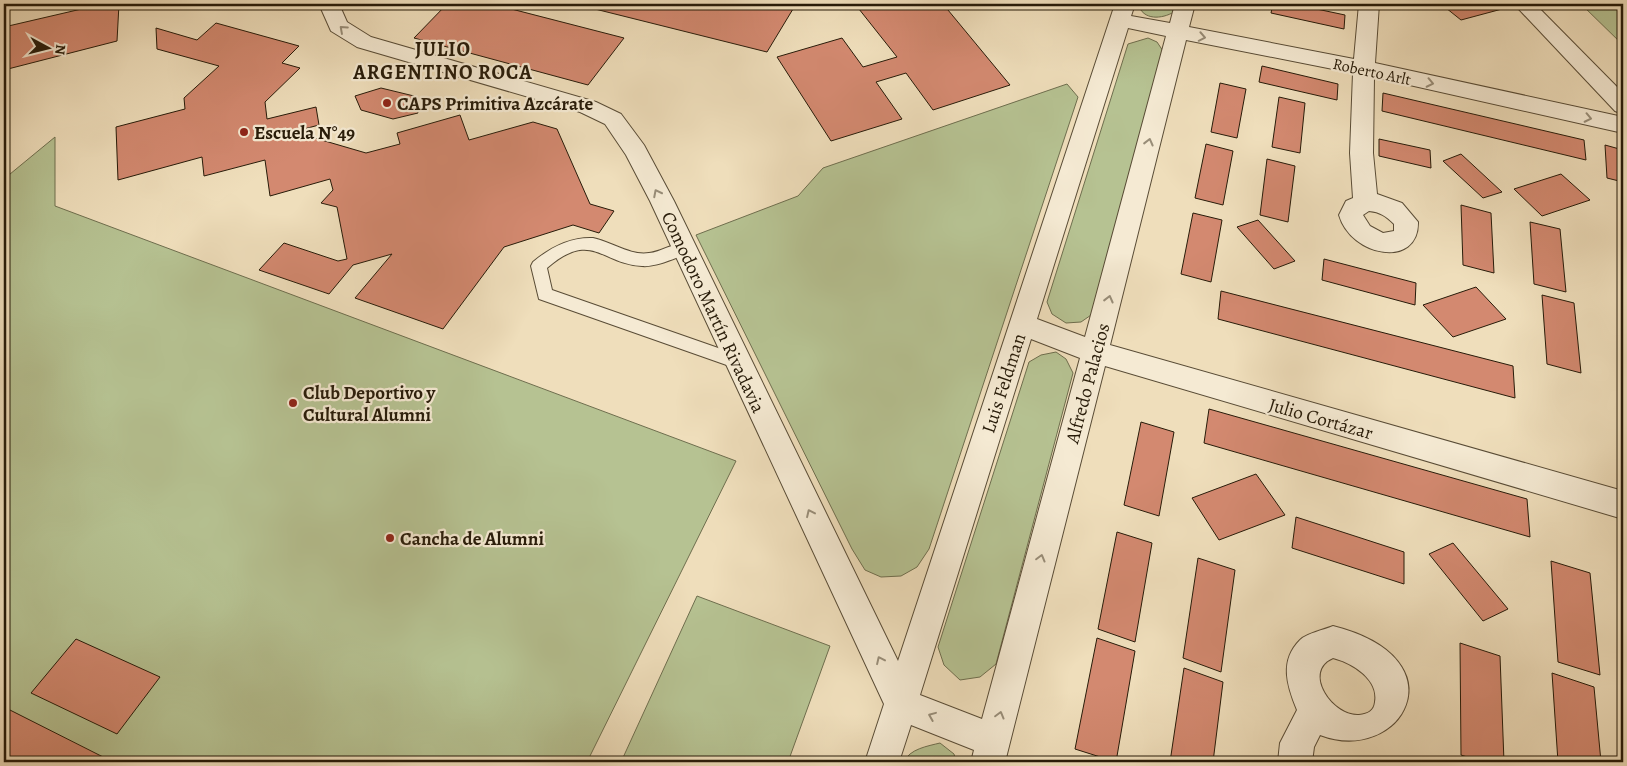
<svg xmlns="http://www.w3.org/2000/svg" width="1627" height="766" viewBox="0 0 1627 766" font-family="Alegreya,serif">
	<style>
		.green { fill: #b6c292; stroke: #6e6e4e }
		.building { fill: #d38970; stroke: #271b09 }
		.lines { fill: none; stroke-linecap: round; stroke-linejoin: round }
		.service-casing { stroke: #594c36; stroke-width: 2 }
		.minor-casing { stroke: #594c36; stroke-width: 2 }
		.tertiary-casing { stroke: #594c36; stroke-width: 2 }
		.service { fill: #f5ead3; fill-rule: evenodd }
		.minor { fill: #f5ead3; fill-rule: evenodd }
		.tertiary { fill: #f5ead3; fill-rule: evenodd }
		.oneway { stroke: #988d78 }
		.poi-dot { fill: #8f2418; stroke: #f5ead3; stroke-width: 2 }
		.labels { text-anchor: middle; stroke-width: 4.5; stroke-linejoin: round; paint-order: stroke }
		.far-street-label { font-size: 16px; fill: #271b09; stroke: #f5ead3 }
		.poi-label { font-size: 19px; font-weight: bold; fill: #271b09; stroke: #f5ead3; text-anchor: start }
		.street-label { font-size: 19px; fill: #271b09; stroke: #f5ead3 }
		.far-district-label { font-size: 20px; font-weight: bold; letter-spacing: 1px; fill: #271b09; stroke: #f5ead3 }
	</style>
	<rect width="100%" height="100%" fill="#efdebb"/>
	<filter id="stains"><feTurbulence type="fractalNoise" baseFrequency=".004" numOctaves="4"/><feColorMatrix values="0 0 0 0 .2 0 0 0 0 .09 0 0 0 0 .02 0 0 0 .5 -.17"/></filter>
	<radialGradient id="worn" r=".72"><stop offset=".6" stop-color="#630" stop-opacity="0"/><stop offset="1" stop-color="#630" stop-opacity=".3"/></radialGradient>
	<g class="green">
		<path d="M1138,4h38l-2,8c-12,7 -31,9 -36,-8z"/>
		<path d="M1581,4h42v41z"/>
		<path d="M1148,38l9,4 6,9 -69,262 -13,9 -15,1 -14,-9 -5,-12 81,-258z"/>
		<path d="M1067,84l11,13 -149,452 -12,18 -16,9 -20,1 -16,-7 -13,-21 -156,-314 102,-39 25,-28z"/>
		<path d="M55,137v69l681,255 -149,301h-583v-583z"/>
		<path d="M1056,352l10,7 7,14 -77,291 -16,13 -20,3 -16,-15 -6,-18 91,-285 12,-7z"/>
		<path d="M697,596l133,50 -42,116h-167z"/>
		<path d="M940,743l14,11 2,8h-52c5,-13 24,-16 36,-19z"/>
	</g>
	<g class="building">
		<path d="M103,4h16l-2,37 -113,29v-43z"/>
		<path d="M447,4h45l132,34 -36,47 -174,-47z"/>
		<path d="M575,4h221l-29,48z"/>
		<path d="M855,4h88l67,81 -77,25 -27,-37 -30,9 26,37 -71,22 -54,-84 65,-19 21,29 34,-10z"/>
		<path d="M1273,4h20l52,11 -1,14 -73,-16z"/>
		<path d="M1441,4h55l6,5 -41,11z"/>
		<path d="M216,23l83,23 -17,17 18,5 -35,34 2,17 49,-12 3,18 -19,5 1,4 65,19 34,-9 -3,-11 63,-18 9,25 64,-18 24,7 33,75 24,7 -15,22 -26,-8 -69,22 -61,82 -88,-31 37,-44 -39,11 -24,29 -70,-24 25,-27 54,18 9,-2 -10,-52 -16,-4 12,-13 -3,-11 -60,17 -5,-36 -61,16 -2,-19 -84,23 -2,-53 69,-18 -1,-11 35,-32 -62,-17 -1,-21 41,12z"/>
		<path d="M1262,66l76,18 -1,16 -78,-18z"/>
		<path d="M1220,83l26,6 -9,49 -26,-6z"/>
		<path d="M381,88l33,8 4,17 -25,6 -32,-9 -6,-14z"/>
		<path d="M1383,93l201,47 2,20 -204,-49z"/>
		<path d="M1279,97l26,6 -5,50 -28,-6z"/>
		<path d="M1379,139l51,11 1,18 -52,-12z"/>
		<path d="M1206,144l27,7 -10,54 -28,-7z"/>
		<path d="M1605,145l18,5v32l-16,-4z"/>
		<path d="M1461,154l41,38 -19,6 -40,-37z"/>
		<path d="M1267,159l28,7 -7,56 -28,-7z"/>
		<path d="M1561,174l29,26 -48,16 -28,-27z"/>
		<path d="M1461,205l30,8 3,60 -31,-8z"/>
		<path d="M1193,213l29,7 -11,62 -30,-8z"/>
		<path d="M1258,220l37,41 -21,8 -37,-42z"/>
		<path d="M1530,222l30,7 6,63 -32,-8z"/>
		<path d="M1324,259l92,24 -1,22 -93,-25z"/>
		<path d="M1476,287l30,32 -53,18 -30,-32z"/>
		<path d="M1221,291l292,75 2,32 -297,-79z"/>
		<path d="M1542,295l32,8 7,70 -34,-9z"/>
		<path d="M1209,409l318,90 3,38 -326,-94z"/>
		<path d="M1141,422l33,10 -15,84 -35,-11z"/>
		<path d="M1256,474l29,41 -66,25 -27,-42z"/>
		<path d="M1296,517l108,35v32l-112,-36z"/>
		<path d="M1117,532l35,11 -17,99 -37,-13z"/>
		<path d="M1453,543l55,66 -25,12 -54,-67z"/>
		<path d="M1198,558l37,12 -14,102 -38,-14z"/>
		<path d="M1551,561l39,12 10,102 -42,-13z"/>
		<path d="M1097,638l38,13 -19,111 -41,-13z"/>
		<path d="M76,639l84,38 -43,57 -86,-41z"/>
		<path d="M1460,643l40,13 4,106h-21l-22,-7z"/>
		<path d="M1184,668l39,14 -10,80h-43z"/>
		<path d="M1552,673l42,14 7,75h-43z"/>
		<path d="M4,707l109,55h-109z"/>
	</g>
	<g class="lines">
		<defs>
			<path id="service" d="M593,238c19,4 37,18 56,15 13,-1 28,-13 41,-9l2,4c-3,6 -10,7 -16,10 -11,4 -23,9 -34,8 -41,-2 -50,-37 -95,2l5,22 192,67 3,5 -3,5 -6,2 -199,-70 -8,-33 2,-4c18,-15 37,-25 60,-24z"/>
			<g id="minor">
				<path d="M319,4h20l8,18 24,15 225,65 25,12 23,31 30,56 224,460 217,-657h20l-4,12 39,7 5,-19h20l-6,23 165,32 5,-55h20l-4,59 248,54v16l-249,-56 -1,76 4,41 25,9 16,19c1,47 -67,35 -79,-7l7,-14 7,-3 -3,-45 3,-80 -167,-33 -76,305 513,146v28l-518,-153 -100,396h-34l3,-12 -63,-25 -12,37h-34l19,-58 -234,-503 -24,-46 -21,-31 -25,-12 -223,-65 -26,-16zM1128,28l38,8 -81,301 -48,-18zM1369,211c11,1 17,5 25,13v7l-11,2 -13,-7 -7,-11zM1031,339l49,19 -98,361 -62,-24z"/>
				<path d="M1333,626c131,33 68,140 -13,109l-6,12 -2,15h-34l2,-19 17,-33c-10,-24 -18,-49 3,-70 7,-7 24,-10 33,-14zM1333,658c19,5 46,21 42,44 -1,9 -7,12 -16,13 -26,2 -58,-43 -26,-57z"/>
			</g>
			<path id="tertiary" d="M1514,4h21l88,89v21l-8,-3z"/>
		</defs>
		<use href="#service" class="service-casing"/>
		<use href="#minor" class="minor-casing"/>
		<use href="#tertiary" class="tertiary-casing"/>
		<use href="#service" class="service"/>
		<use href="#minor" class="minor"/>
		<use href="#tertiary" class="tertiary"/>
	</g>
	<defs><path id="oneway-chevron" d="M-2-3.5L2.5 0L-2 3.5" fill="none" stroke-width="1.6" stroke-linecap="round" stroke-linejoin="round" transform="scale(1.25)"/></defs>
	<g class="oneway">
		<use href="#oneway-chevron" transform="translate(343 29) rotate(-138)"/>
		<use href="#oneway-chevron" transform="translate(1202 37) rotate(11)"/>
		<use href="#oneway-chevron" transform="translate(1430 83) rotate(12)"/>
		<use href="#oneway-chevron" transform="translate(1588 118) rotate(12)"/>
		<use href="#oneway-chevron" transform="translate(1149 142) rotate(-76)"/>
		<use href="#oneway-chevron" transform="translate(657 193) rotate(-117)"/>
		<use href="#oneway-chevron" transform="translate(1109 299) rotate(-76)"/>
		<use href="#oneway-chevron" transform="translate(810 513) rotate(-115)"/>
		<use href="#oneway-chevron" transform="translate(1041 558) rotate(-75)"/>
		<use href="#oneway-chevron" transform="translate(880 660) rotate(-115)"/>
		<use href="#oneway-chevron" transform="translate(1000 715) rotate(-75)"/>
		<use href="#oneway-chevron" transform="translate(932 716) rotate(-158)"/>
	</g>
	<g class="poi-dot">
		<circle cx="387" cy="103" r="5"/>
		<circle cx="244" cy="132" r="5"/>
		<circle cx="293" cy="403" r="5"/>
		<circle cx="390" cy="538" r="5"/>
	</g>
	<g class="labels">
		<g class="far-street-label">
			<text transform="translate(1372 71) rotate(12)" y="6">Roberto Arlt</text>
		</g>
		<g class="poi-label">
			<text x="397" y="110">CAPS Primitiva Azcárate</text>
			<text x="254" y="139">Escuela N°49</text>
			<text x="303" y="399">Club Deportivo y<tspan x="303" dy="22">Cultural Alumni</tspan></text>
			<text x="400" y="545">Cancha de Alumni</text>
		</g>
		<g class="street-label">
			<text transform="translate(714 312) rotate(65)" y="7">Comodoro Martín Rivadavia</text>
			<text transform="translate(1003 383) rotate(-72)" y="7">Luis Feldman</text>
			<text transform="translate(1087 383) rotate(-75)" y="7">Alfredo Palacios</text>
			<text transform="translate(1321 418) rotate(16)" y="7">Julio Cortázar</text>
		</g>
		<g class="far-district-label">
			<text x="443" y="56">JULIO<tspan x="443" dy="23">ARGENTINO ROCA</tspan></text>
		</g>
	</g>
	<rect width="1627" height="766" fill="none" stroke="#efdebb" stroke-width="20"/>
	<rect x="5" y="5" width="1617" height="756" fill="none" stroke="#271b09" stroke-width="2.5"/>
	<rect x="10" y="10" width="1607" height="746" fill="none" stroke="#271b09"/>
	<g transform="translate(48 48) rotate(97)" stroke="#f5ead3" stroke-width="4" paint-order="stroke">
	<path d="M0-4L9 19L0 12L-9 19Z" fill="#271b09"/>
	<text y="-8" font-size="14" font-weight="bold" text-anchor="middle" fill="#271b09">N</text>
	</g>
	<rect width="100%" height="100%" filter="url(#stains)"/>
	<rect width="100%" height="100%" fill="url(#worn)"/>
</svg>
